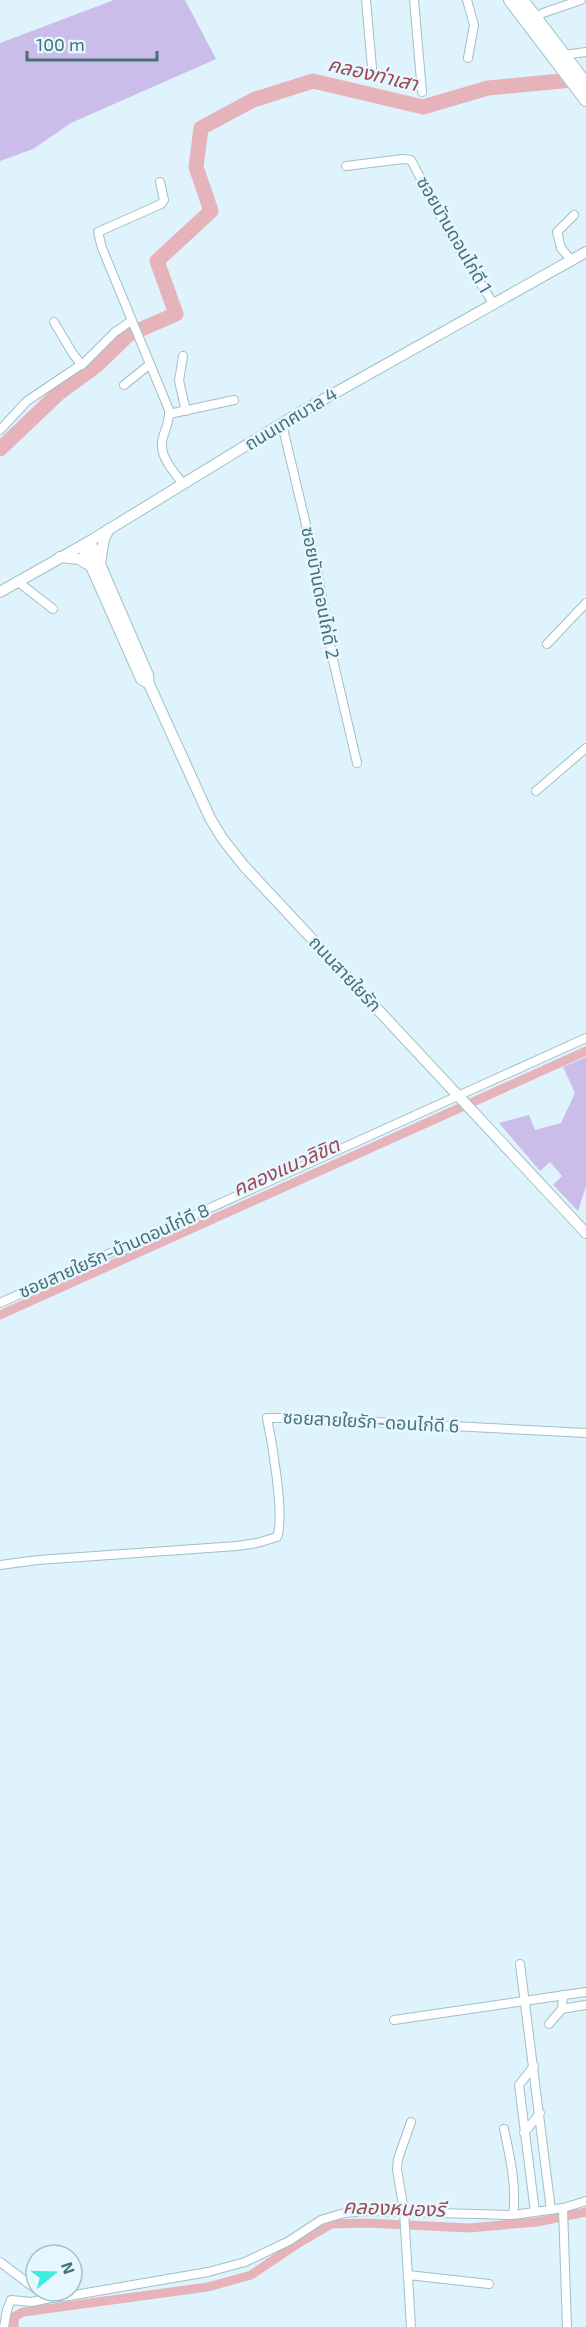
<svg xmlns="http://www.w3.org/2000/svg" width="586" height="2327" viewBox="0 0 586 2327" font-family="'Exo 2','Noto Sans Thai',sans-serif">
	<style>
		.green { fill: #cbbdea }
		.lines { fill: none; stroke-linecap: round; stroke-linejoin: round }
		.canal { stroke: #e7b3bb; stroke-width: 9 }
		.river { stroke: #e7b3bb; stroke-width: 15 }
		.minor-casing { stroke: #9ec1c6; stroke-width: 10 }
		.tertiary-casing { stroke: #9ec1c6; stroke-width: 12 }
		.secondary-casing { stroke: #9dc3ca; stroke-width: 14 }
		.minor { stroke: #fff; stroke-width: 8 }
		.tertiary { stroke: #fff; stroke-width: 10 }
		.secondary { stroke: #fff; stroke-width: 12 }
		.labels { text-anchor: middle; stroke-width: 5; stroke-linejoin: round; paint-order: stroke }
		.street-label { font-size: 18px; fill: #467174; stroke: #e6f7ff }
		.water-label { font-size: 20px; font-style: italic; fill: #9d4752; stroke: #e6f7ff }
	</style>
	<rect width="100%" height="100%" fill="#dff3fd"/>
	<g class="green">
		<path d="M114,0h71l31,59 -145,64 -38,26 -33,12v-118z"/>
		<path d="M586,1057v129l-8,25 -25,-26 9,-9 -12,-14 -10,9 -41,-48 30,-8 6,15 26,-7 14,-30 -12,-26z"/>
	</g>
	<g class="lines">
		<g class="canal">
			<path d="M0,1315l586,-264"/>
			<path d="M14,2327v-10l9,-5 185,-25 43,-12 46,-31 34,-20 35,-1 103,5 68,-6 49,-10"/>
		</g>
		<path class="river" d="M0,449l59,-56 37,-27 32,-31 48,-21 -19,-53 54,-50 -15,-44 5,-39 52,-28 60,-19 110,26 65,-19 95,-9"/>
		<defs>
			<g id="minor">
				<path d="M366,0l6,68"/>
				<path d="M414,0l8,92"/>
				<path d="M467,0l7,25 -6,33"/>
				<path d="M532,20l11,-7 38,-13"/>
				<path d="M564,55l22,-3"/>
				<path d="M346,166l57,-7 8,1 36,69 47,76"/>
				<path d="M160,182l4,18 -3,4 -63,28 4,16 67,162c1,13 -5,20 -7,32 -2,15 12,30 21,42"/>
				<path d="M571,260l-10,-12 -4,-16 17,-17"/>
				<path d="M54,322l19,32 9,11"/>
				<path d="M183,356l-4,25 7,30"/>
				<path d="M124,385l25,-20"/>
				<path d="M169,414l65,-14"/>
				<path d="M282,424l36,151 15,85 24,103"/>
				<path d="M0,430l27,-29 58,-39 30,-30 16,-11"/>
				<path d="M17,581l36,28"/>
				<path d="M547,644l39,-41"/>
				<path d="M536,791l50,-43"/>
				<path d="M0,1303l586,-265"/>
				<path d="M0,1565l38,-5 199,-14 20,-3 20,-6c8,-21 -5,-95 -10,-119h30l289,15"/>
				<path d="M520,1964l31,246"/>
				<path d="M562,2009l24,-4"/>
				<path d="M394,2020l192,-28"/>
				<path d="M549,2024l13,-15 1,-14"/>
				<path d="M534,2066l-15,19 16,127"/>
				<path d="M411,2122l-13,37 -1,10 7,42 7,116"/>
				<path d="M504,2129c6,28 13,57 9,86"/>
				<path d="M524,2133l16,-20"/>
				<path d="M563,2208l4,119"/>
				<path d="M0,2262l36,27"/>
				<path d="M408,2275l81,9"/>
				<path d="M39,2291l11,7 19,-2 139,-24 37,-10 44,-21 32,-21 23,-7 25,-2 144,4 50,-7 23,-7"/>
				<path d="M4,2327l3,-17 4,-10 21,2 18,-4"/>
			</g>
			<g id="tertiary">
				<path d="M90,541l58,134 1,9 61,134 12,20 22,28 342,367"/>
				<path d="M82,546l59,133 8,5"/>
				<path d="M60,557l19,2 13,8"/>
				<path d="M100,563l4,-24 5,-10"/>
				<path d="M0,592l90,-51 204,-125 292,-164"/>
			</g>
			<g id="secondary">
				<path d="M510,0l76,100"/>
				<path d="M522,0l64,84"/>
			</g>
		</defs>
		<use href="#minor" class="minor-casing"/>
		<use href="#tertiary" class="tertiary-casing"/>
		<use href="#secondary" class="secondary-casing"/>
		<use href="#minor" class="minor"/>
		<use href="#tertiary" class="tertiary"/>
		<use href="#secondary" class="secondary"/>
	</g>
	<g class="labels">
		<g class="street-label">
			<text transform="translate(454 235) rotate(60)" y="6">ซอยบัานดอนไก่ดี 1</text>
			<text transform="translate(291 419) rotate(-31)" y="6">ถนนเทศบาล 4</text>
			<text transform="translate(320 593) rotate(79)" y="6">ซอยบัานดอนไก่ดี 2</text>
			<text transform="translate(345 974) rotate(47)" y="6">ถนนสายใยรัก</text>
			<text transform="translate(114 1251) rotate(-24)" y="6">ซอยสายใยรัก-บ้านดอนไก่ดี 8</text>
			<text transform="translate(371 1422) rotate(3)" y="6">ซอยสายใยรัก-ดอนไก่ดี 6</text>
		</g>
		<g class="water-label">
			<text transform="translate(373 74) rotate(13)" y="7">คลองท่าเสา</text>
			<text transform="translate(286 1167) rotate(-24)" y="7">คลองแนวลิขิต</text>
			<text transform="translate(394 2208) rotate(2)" y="7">คลองหนองรี</text>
		</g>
	</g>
	<g transform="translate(54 2273) rotate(71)"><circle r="28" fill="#e6f7ff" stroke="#a6c1c7" stroke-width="1.5"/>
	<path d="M0-4.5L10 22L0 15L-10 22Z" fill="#3fece1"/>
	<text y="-9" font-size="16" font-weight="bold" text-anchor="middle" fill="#467174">N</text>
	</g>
	<path d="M27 51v9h130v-9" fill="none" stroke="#467174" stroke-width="3"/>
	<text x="36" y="51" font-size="18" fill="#467174" stroke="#e6f7ff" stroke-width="4.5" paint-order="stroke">100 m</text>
</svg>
